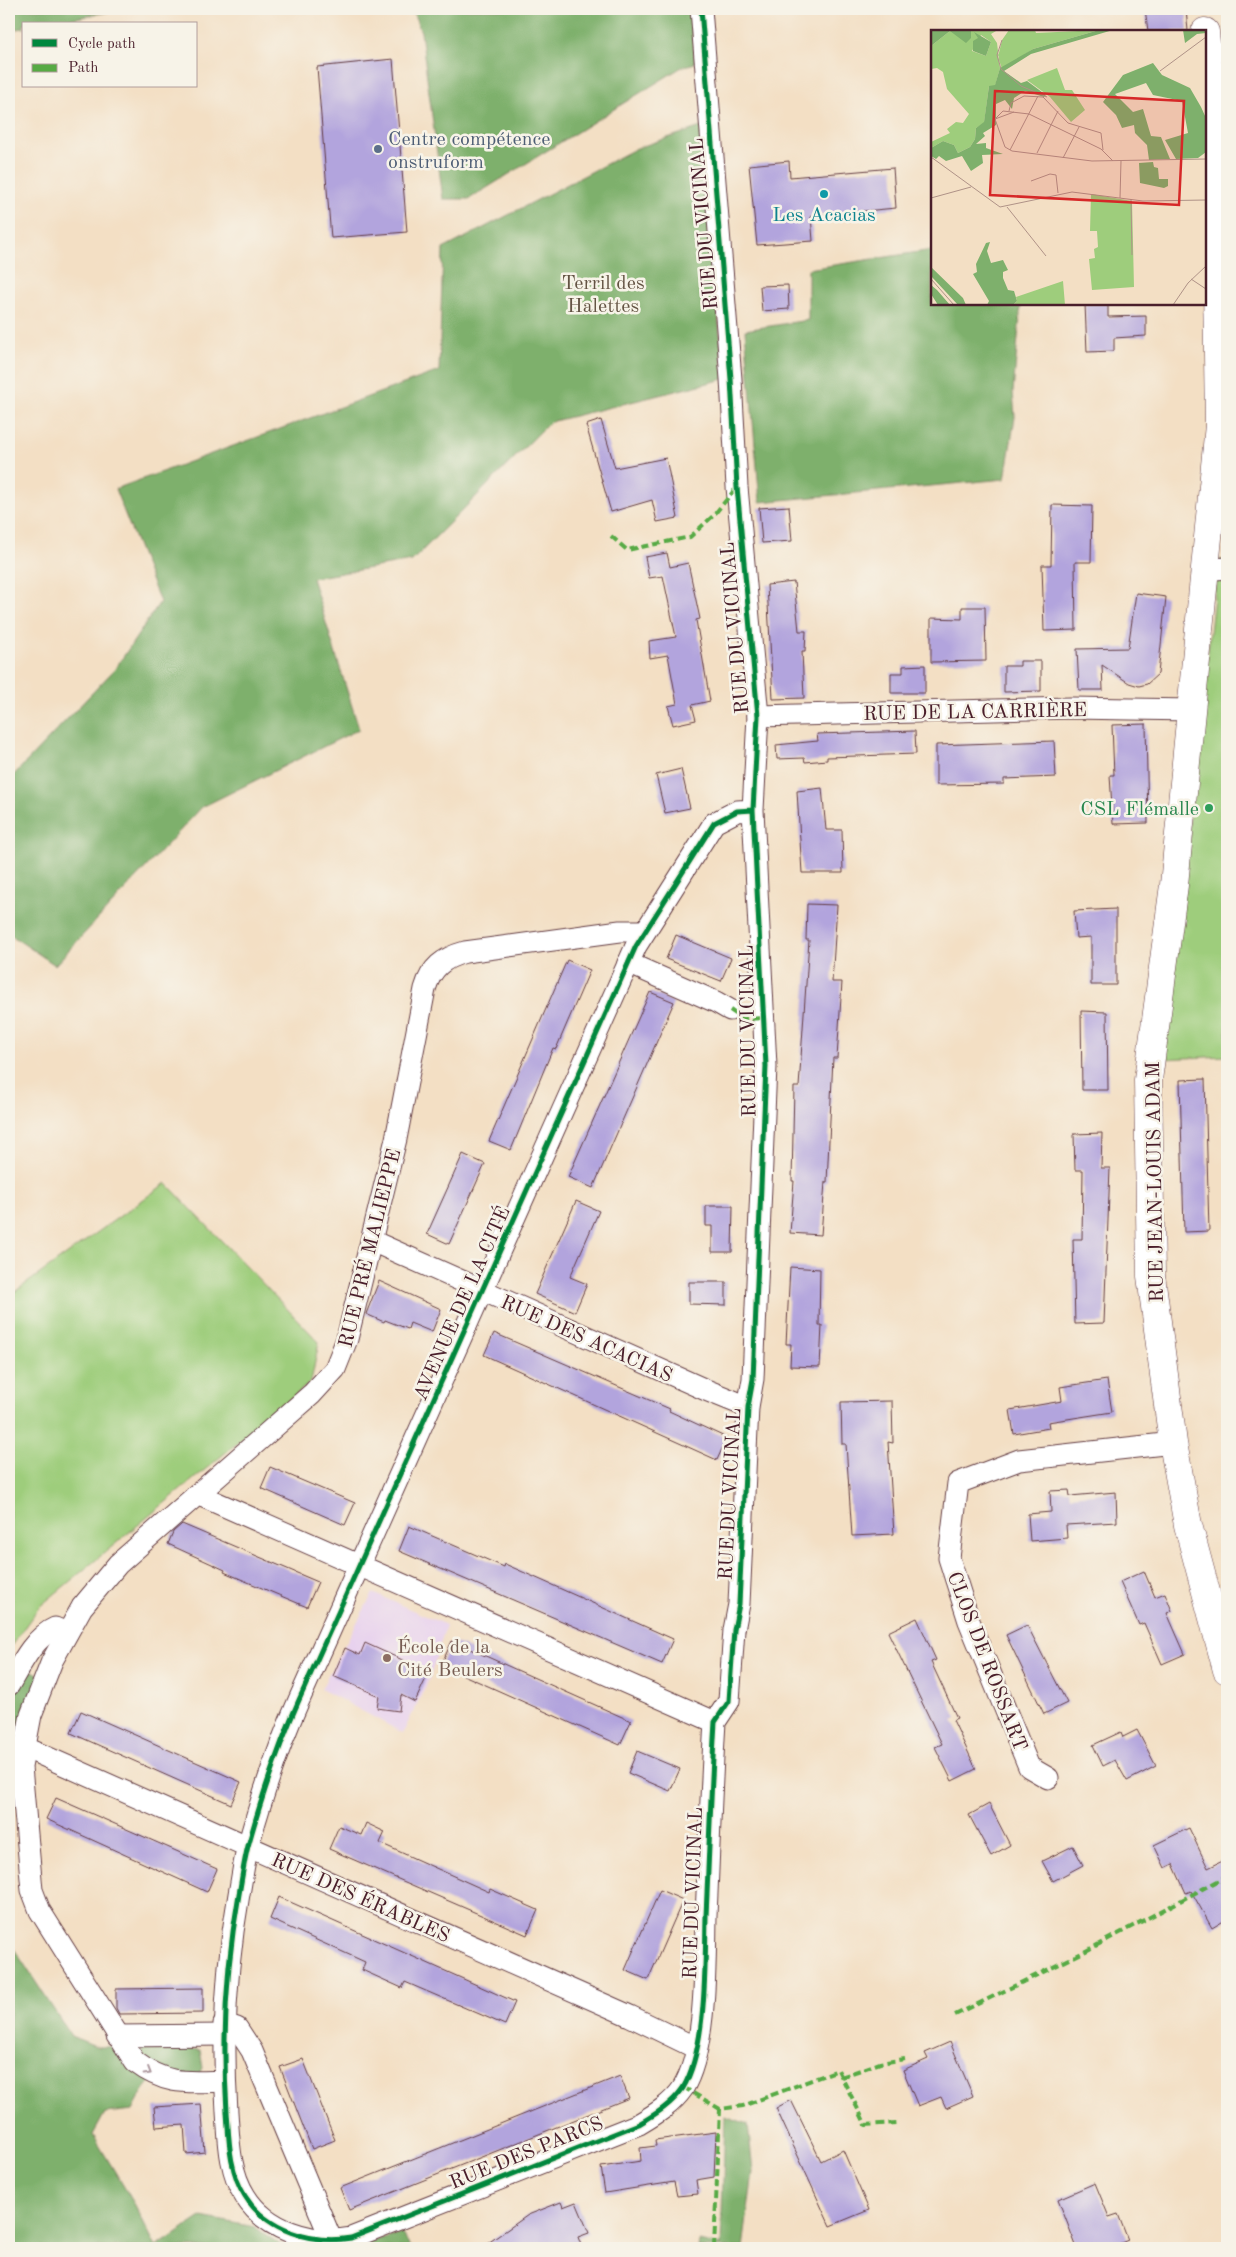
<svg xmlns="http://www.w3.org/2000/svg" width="1236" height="2257" viewBox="0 0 1236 2257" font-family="'Old Standard TT',serif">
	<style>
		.built { fill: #e8d2ee }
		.green { fill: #9ecd7c; stroke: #747654 }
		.forest { fill: #7eb06c; stroke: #64684c }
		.building { fill: #b2a4dd }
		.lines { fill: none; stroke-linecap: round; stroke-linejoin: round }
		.street-casing { stroke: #633c42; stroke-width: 23 }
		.secondary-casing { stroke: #633c42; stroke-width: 29 }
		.street { stroke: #fff; stroke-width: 21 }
		.secondary { stroke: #fff; stroke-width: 28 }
		.quiet { stroke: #57aa44; stroke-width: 4; stroke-dasharray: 8 4; stroke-linecap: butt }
		.cycleway-casing { stroke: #f7f3e8; stroke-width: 8 }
		.cycleway { stroke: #00873e; stroke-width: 5 }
		.oneway { stroke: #ae9aa0 }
		.service-dot { fill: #5c6f8a; stroke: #f7f3e8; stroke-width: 2 }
		.culture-dot { fill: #0f9aa8; stroke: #f7f3e8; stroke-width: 2 }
		.leisure-dot { fill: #2e9e5b; stroke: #f7f3e8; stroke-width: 2 }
		.education-dot { fill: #8d6e63; stroke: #f7f3e8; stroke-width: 2 }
		.labels { text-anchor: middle; stroke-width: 5; stroke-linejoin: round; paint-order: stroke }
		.service-label { font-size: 20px; fill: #4e5e75; stroke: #f7f3e8; text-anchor: start }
		.culture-label { font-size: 20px; fill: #0d838f; stroke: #f7f3e8 }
		.street-label { font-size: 20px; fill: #4a1f2b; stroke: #f7f3e8 }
		.park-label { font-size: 20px; fill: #635343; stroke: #f7f3e8 }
		.leisure-label { font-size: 20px; fill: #27864d; stroke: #f7f3e8; text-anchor: end }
		.education-label { font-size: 20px; fill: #785e54; stroke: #f7f3e8; text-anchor: start }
		.inset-road { fill: none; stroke: #af9287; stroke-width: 1 }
		.view { fill: #d62828; fill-opacity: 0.15; stroke: #d62828; stroke-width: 2.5 }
		.inset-edge { fill: none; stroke: #4a1f2b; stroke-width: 2.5 }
	</style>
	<rect width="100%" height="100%" fill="#f7f3e8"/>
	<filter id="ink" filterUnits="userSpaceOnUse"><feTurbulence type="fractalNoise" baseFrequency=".02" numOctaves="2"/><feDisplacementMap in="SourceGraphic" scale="10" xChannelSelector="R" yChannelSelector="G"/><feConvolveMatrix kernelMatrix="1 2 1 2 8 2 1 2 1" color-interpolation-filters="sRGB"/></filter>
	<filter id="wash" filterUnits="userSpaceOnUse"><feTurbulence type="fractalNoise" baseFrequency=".0096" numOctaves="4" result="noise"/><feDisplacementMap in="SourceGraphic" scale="20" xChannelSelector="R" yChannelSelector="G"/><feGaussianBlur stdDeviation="1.12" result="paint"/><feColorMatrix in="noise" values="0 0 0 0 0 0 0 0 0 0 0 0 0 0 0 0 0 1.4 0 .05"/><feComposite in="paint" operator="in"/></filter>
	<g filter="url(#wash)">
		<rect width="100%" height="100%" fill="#f3dfc4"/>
		<path class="built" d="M373,1593l73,32 -16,52 -27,56 -82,-44z"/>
		<g class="green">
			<path d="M1218,560h9v496l-64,3z"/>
			<path d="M166,1183l153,159 -8,40 -272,225 -30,42v-353z"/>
		</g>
		<g class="forest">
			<path d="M9,9h115l-80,15h-20v4l-15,2z"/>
			<path d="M412,9h278l5,54 -13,4 -213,132h-26l-22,-167z"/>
			<path d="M701,127l23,252 -174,43 -138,139 -100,17 47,151 -157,78 -147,158 -46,-31v-154l106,-111 45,-67 -45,-113 324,-118 4,-122 194,-101z"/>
			<path d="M932,250v54h89l-8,88 2,25 -10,62 -245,23 -15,-172 63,-10v-51z"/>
			<path d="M9,1657l34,20 -25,95 -9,20z"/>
			<path d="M9,1941l62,95 27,11 66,-1 36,4 3,18 -5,8c-40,-2 -46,-5 -65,34l-28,3 -12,22 42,70 21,42 45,-30 54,10 27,19 12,2h-285z"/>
			<path d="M725,2116l23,8 5,48 -10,76h-45l1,-7 22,5z"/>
			<path d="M401,2233l11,15h-65z"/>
		</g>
		<g id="blocks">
			<g class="building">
				<path d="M1145,9h41l2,22h-40z"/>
				<path d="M393,59l14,173 -76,6 -14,-171z"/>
				<path d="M789,161l1,16 103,-9 3,40 -85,8 2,25 -56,4 -8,-80z"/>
				<path d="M788,285l1,24 -27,2 -2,-25z"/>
				<path d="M1085,304h23v13l38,-1v20l-32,2v13l-27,1z"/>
				<path d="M601,420l14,48 51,-10 12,60 -21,4 -5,-22 -41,12 -25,-87z"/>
				<path d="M1052,505l40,1 -1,56h-16l1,68 -32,1 -2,-66h9z"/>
				<path d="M789,506l3,35 -30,2 -3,-35z"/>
				<path d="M667,553l3,14 18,-4 12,56 -4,1 14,81 -18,4 4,15 -23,5 -5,-19 9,-2 -9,-49 -18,3 -1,-17 27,-4 -13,-61 -14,2 -4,-21z"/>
				<path d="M794,582l5,49h7l-1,20h-3l2,47 -31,1 -6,-114z"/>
				<path d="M1136,593l30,4 -8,77 -11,10 -8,2 -10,-3 -27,-18 1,25h-24l-2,-41 51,-1z"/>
				<path d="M962,607h23l1,54 -55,1v-44l31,1z"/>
				<path d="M1020,661h21v30l-37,1v-26h16z"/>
				<path d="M925,665v28h-34v-20h12v-7z"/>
				<path d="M1146,724l2,99 -35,1 -3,-49h4l-2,-50z"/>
				<path d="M915,731l1,23 -89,3v3l-22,2 -1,-4 -27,1 -1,-14 42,-4 -1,-7z"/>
				<path d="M1054,741l2,36 -52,2v5l-68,1v-40z"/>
				<path d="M681,769l9,39 -25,5 -9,-38z"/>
				<path d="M822,788l4,42h16l1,43h-41l-5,-82z"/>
				<path d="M807,904l30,1 -5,77h10l-5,76h-4l-6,124h-2l-4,53 -31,-2 4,-52h-2l2,-94h5l10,-147h-3z"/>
				<path d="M1116,909v76h-25v-48l-15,1 -2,-27z"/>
				<path d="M676,935l55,23 -10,23 -55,-22z"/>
				<path d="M567,960l23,10 -34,79 -3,-1 -42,102 -22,-9z"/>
				<path d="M650,992l24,10 -81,186 -25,-11z"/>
				<path d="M1081,1011l26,1 1,78h-26z"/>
				<path d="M1205,1079l4,152 -25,1 -4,-152z"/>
				<path d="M1102,1133l-1,35h9l-6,155 -29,1 -2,-85h9l1,-69h-8l-1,-36z"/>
				<path d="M463,1154l22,10 -36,80 -22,-10z"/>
				<path d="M576,1201l23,10 -29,66 17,7 -12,28 -40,-18z"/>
				<path d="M706,1206h27l-1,46h-20v-26h-6z"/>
				<path d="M790,1267l30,2 -1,56h3l-2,42 -30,-1 1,-22h-5z"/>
				<path d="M379,1281l62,28 -9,23 -22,-9 -2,6 -23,-9 -1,2 -18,-8z"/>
				<path d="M689,1282h37v23l-37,-1z"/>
				<path d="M494,1333l176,76 -1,2 58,27 -10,22 -233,-105z"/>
				<path d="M1107,1380l5,32 -64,10 1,6 -35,6 -4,-24 52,-9 -2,-14z"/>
				<path d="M892,1401l1,42 -5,-1 6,92 -42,2 -6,-92h-4l-1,-42z"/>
				<path d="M270,1467l85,36 -10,22 -84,-37z"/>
				<path d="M1069,1490l1,6 46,-4 1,30 -51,3 1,13 -37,3 -2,-27 23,-2 -1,-21z"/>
				<path d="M182,1524l136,58 -11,25 -83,-35 1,-2 -57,-26 5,-12z"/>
				<path d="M409,1526l95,41 1,-3 168,75 -11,25 -263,-113z"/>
				<path d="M1144,1571l11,26 10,-4 7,18 -5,2 18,41 -23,10 -18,-41 -5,2 -19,-43z"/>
				<path d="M917,1618l19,42 -5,2 26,56 -4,2 23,49 -24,12 -17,-34 7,-3 -54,-112z"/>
				<path d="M1027,1625l40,78 -23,11 -38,-79z"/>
				<path d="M452,1641l179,80 -11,24 -179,-80z"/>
				<path d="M365,1643l64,29 -14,30 -14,-7 -2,16 -22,-3 2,-12 -46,-20 12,-28 15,7z"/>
				<path d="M81,1711l160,71 -10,22 -160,-71z"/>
				<path d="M1137,1730l19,36 -29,15 -12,-21 -12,6 -10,-21 28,-13 2,5z"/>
				<path d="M637,1751l43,18 -10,22 -42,-18z"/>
				<path d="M56,1798l161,71 -10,23 -161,-73z"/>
				<path d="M989,1804l21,41 -19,11 -22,-41z"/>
				<path d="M366,1823l19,9 -5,11 109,49 1,-3 48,21 -11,25 -198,-86 10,-23 22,9z"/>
				<path d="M1189,1828l19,40 19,-9v60l-15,9 -21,-37 -5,2 -13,-29 -8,4 -11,-23z"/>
				<path d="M1073,1846l10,19 -30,16 -11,-20z"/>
				<path d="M660,1890l23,10 -35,80 -23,-10z"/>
				<path d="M279,1897l236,105 -10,23 -100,-43 -3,6 -40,-18 3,-8 -95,-43z"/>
				<path d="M203,1988v25l-84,1 -3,-6v-19z"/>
				<path d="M950,2042l23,54 -27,12 -5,-11 -23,9 -15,-36 25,-11 -3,-6z"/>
				<path d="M303,2059l32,81 -23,9 -32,-82z"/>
				<path d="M620,2076l9,22 -280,112 -9,-22z"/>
				<path d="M791,2100l30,61 22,-11 26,60 -39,16 -54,-118z"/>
				<path d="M201,2104l4,48 -19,2 -2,-29 -28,2 -2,-20z"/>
				<path d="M716,2132l-2,45 -18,3 2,14 -21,2 -3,-14 -69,11 -4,-26 40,-6 -1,-13 16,-2 -1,-6z"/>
				<path d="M1095,2183l14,34 9,-3 10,26 -19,8h-32l-19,-49z"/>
				<path d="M561,2202l2,5 13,-5 13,31 -11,4 4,11h-101l47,-33z"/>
			</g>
		</g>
	</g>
	<g filter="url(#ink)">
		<use href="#blocks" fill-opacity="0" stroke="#633c42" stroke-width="1"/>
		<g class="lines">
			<defs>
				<g id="street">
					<path d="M701,9l30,370 6,108 21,229 -5,94 13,256 -13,313 -5,28 -9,197 -5,26 -5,71 -14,21c-4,64 -6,129 -9,194 -1,47 1,132 -23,172 -11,16 -27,26 -44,36l-288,114c-39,7 -85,-8 -106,-42 -16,-25 -16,-56 -18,-84 -5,-74 -1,-146 12,-218 3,-16 5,-33 9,-48 14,-50 30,-99 51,-146l337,-754 78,-123 23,-12 16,-1"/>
					<path d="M1204,570l23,-2"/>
					<path d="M758,716l313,-8 120,2"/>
					<path d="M628,963l88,39 14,8"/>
					<path d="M372,1241l334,149 42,17"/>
					<path d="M197,1494l518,228"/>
					<path d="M9,1685c11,-19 25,-48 46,-57l12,5"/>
					<path d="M24,1747l606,269 66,32"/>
					<path d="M1048,1778l-19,-11 -60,-146 -20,-63 9,-75 61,-23 154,-17"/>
					<path d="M224,2024l13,4 15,23 79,188"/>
					<path d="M117,2036l108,-1"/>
					<path d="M225,2081c-38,1 -58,5 -90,-19l-95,-151 -8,-21 -11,-123 10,-52 21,-54 30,-54 36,-43 194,-170 23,-25 12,-30 49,-200 29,-150c6,-21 18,-31 40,-37l155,-21h25"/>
				</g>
				<path id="secondary" d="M1205,32l10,105 4,288 -45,460 -26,195 3,196 22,167 15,82 39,145"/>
			</defs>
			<use href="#street" class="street-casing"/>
			<use href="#secondary" class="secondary-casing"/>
			<use href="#street" class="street"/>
			<use href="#secondary" class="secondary"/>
			<g class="quiet">
				<path d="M611,536l16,14 63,-13 23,-21 24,-29"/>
				<path d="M730,1010l13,9 22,-1"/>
				<path d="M955,2015l129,-63 143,-76"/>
				<path d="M841,2077l39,-14 25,-4"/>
				<path d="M683,2087l37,22 23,-3 95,-36 28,55 31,-2"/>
				<path d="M714,2248l6,-139"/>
			</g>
			<defs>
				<path id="cycleway" d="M701,9l30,370 6,108 21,229 -5,94 13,256 -13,313 -5,28 -9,197 -5,26 -5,71 -14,21c-4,64 -6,129 -9,194 -1,47 1,132 -23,172 -11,16 -27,26 -44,36l-288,114c-39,7 -85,-8 -106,-42 -16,-25 -16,-56 -18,-84 -5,-74 -1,-146 12,-218 3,-16 5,-33 9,-48 14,-50 30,-99 51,-146l337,-754 78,-123 23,-12 16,-1"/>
			</defs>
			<use href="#cycleway" class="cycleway-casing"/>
			<use href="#cycleway" class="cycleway"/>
		</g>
		<defs><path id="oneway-chevron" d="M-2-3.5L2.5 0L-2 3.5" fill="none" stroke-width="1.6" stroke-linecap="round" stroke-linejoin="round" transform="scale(1.25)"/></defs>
		<use class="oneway" href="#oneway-chevron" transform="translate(148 2072) rotate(31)"/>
	</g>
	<circle class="service-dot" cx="378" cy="149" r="5"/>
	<circle class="culture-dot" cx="824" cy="194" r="5"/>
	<circle class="leisure-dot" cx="1209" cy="808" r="5"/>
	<circle class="education-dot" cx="387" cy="1658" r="5"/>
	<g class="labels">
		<g class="service-label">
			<text x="388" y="145">Centre compétence<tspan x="388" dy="23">onstruform</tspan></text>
		</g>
		<g class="culture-label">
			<text x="824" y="221">Les Acacias</text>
		</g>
		<g class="street-label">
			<text transform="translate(703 224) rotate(-95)" y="7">RUE DU VICINAL</text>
			<text transform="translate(734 628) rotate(-95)" y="7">RUE DU VICINAL</text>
			<text transform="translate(975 711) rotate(-1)" y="7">RUE DE LA CARRIÈRE</text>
			<text transform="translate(747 1031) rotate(-91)" y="7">RUE DU VICINAL</text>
			<text transform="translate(1154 1182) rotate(-91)" y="7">RUE JEAN-LOUIS ADAM</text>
			<text transform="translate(369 1248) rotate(-76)" y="7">RUE PRÉ MALIEPPE</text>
			<text transform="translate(461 1303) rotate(-66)" y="7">AVENUE DE LA CITÉ</text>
			<text transform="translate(587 1338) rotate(24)" y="7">RUE DES ACACIAS</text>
			<text transform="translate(729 1494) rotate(-87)" y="7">RUE DU VICINAL</text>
			<text transform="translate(988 1661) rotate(69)" y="7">CLOS DE ROSSART</text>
			<text transform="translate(692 1893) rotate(-88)" y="7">RUE DU VICINAL</text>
			<text transform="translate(361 1897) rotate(24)" y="7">RUE DES ÉRABLES</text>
			<text transform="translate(526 2152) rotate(-22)" y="7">RUE DES PARCS</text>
		</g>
		<g class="park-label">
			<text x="603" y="289">Terril des<tspan x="603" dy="23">Halettes</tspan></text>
		</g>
		<g class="leisure-label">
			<text x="1199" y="815">CSL Flémalle</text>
		</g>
		<g class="education-label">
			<text x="397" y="1653">École de la<tspan x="397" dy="23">Cité Beulers</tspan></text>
		</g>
	</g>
	<g transform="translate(931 30)">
		<rect width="275" height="275" fill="#f3dfc4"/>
		<path d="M40,0l25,1 -5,3 6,9 3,25 -5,18h-6l-5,37 -8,5 -1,11 -5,8 -12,6 -4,-8 -11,-4 -12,7v-6l19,-9 -3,-4 9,-7 7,1 6,-9 -22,-25 -4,-17 -6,-4 -6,1v-23l19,-15 21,3zM50,5l10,7 -5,14 -14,-5zM78,0h26l1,3 63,-3 -66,19 -31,20 -4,-12 4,-17zM126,38l8,22h7l13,20 -14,12 -21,-25 -23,-17zM160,164l41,7 2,86 -42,3 -3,-31 6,-1 -1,-9 4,-2 -1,-16h-7zM132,251l2,24h-52l4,-4 -1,-4z" fill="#9ecd7c" fill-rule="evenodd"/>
		<path d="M0,0h40v8l-5,5 -16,-12 -19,15zM168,0h14l-82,24 -27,17 17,12 6,-2 19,14 -2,2 -19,-6 -11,7 -2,11 -7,-9 -9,4v21l-13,8 2,3 -9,8 10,-1v5l17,6 -21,1 1,8 -12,8 -9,-15 -16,5 -7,-5 -3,3 -5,-3v-8l12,-7 11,4 4,8 12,-6 5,-8 1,-11 8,-6 5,-36 6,-1 5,-17 33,-19zM252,0h23v3l-9,1 -12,9zM43,2l17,10 -5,14 -13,-5v-10l5,-3zM222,33l9,12 28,13 11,19 5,11v34l-8,6 -22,1 -11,-19 23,-7 -6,-32 -29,-6 -7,-12 -31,11 18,18 10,-3 8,27 10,1 9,22 -21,1 -2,-15 -12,-12 -1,-8 -12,3 -6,-13 -13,-13 20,-27zM222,132l1,5 4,1 1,11h9v7l-4,2 -24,-5 -1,-20zM59,212l-3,9 4,12 12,-3 5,10 -5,2v6l5,12 6,1 3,10 -4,4h-26l2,-4 -16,-27 4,-2 -1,-8 10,-21zM0,237l32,31 3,7h-8l-27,-29zM0,255l6,5 13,15h-12l-7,-11z" fill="#7eb06c"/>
		<path class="inset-road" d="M71,10l-5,15 4,14 20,17 26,11M229,41l46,-34M78,81l2,-8 13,-7 19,1 25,26 33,10 2,17M64,89l10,28 7,4 80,10 114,-2M64,89l8,-8 26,3 72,35 12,12M64,89l19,-7M79,120l28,-54M106,123l21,-42M0,127l69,50 72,-15 71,9 63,-1M132,128l16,-31M100,151l19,-7 6,1 2,18M0,168l40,-11M189,168l1,-37M200,169l1,56M76,177l39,49M0,249l23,26M260,249l15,10M242,275l15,-22 18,-17"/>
		<path class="view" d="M64,61l189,10 -5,104 -189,-10z"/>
		<rect width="275" height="275" class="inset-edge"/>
	</g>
	<rect width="1236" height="2257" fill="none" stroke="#f7f3e8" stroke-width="30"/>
	<rect x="22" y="22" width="175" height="65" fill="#f7f3e8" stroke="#b29e9c"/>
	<rect x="32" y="39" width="25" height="8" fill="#00873e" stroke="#b29e9c"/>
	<text x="68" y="48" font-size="15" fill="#4a1f2b">Cycle path</text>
	<rect x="32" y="64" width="25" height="8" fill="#57aa44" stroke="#b29e9c"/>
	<text x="68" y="72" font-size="15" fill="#4a1f2b">Path</text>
</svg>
